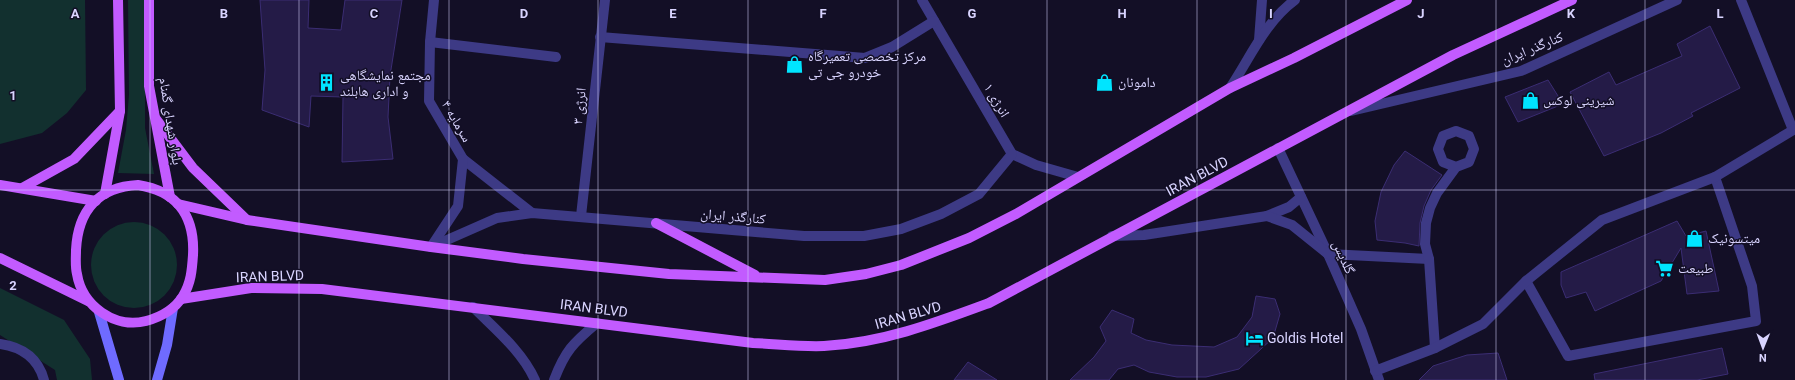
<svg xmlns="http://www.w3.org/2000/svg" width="1795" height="380" viewBox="0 0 1795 380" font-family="Roboto,'Noto Naskh Arabic',sans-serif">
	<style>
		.green { fill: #12302f }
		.building { fill: #241b47; stroke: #3b2d73 }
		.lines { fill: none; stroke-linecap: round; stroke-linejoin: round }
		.street { stroke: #3d3a85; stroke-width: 10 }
		.secondary { stroke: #6f6bff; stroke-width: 10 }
		.primary { stroke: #c25bff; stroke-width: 10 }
		.grid { fill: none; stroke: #d9d4ff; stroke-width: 1; stroke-opacity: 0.55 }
		.labels { text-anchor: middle; stroke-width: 3; stroke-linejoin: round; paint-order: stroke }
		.street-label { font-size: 14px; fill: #d9d4ff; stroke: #130f26 }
		.poi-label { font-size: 14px; fill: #d9d4ff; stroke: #130f26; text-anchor: start }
		.grid-label { font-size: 13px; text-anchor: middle; font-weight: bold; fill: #d9d4ff; stroke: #130f26; stroke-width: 3; stroke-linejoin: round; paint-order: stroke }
	</style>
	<rect width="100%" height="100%" fill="#130f26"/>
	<g class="green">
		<path d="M0,0h85l1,90 -19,23 -25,20 -42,11z"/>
		<path d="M128,0h17v128l9,46 -36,-1 8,-43 3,-35z"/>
		<circle cx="134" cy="265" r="43"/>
		<path d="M0,288l64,32 26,39 2,21h-35l-2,-10 -55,-35z"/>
	</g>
	<g class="building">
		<path d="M260,0h49l-1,28 33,2 4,-30h57l-12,76 -2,41 5,42 -51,3 1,-65 -32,-1 -2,31 -47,-17 3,-40z"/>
		<path d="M1710,26l30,62 -49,25 2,3 -32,17 -57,23 -34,-64 39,-20 7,13 66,-29 -5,-12z"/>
		<path d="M1548,80l15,24 -45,18 -13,-25z"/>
		<path d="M1405,151l37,24 -11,15 -7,16 -4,17 -1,23 -14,-3 -28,-3 -2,-19 6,-29 13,-27z"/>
		<path d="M1677,221l9,15 20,-5 13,60 -32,3 -6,-46 -20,33 -66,30 -9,-19 -20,6 -5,-13v-13z"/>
		<path d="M1256,296l19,3 5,15 -7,24 -34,31 -33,8h-29l-28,-5 -15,-7 -16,4 -9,11h-39l24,-23 12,-16 -6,-14 12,-17 22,9 -3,14 15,7 26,5 42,2 23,-10 15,-20z"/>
		<path d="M1722,348l6,26 -31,6h-102l-1,-6z"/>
		<path d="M1498,353l9,27h-88l14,-14 34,-11z"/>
		<path d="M968,362l29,18h-43z"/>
	</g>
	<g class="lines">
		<g class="street">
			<path d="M434,0l-4,42 -1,59 34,58 69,54"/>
			<path d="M922,0l90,154 24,11 42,12"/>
			<path d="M1741,0l52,130"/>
			<path d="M600,37l265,21 27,-11 42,-26"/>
			<path d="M1259,40l3,-40"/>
			<path d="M430,42l126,15"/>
			<path d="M1230,88c20,-30 35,-66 65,-88"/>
			<path d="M1351,111l170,-40 156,-71"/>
			<path d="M1278,148l50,106 33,75 18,51"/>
			<path d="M581,216l24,-216"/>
			<path d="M1267,216l22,-9 12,-10"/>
			<path d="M1112,236l32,-1 123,-19 25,9 36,29 101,5"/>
			<path d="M431,247l66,-29 35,-5 272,23h60l37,-7 40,-15 38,-20 33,-40"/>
			<path d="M431,247l27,-41 5,-47"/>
			<path d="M1526,281l42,75 188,-35 -4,-35 -37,-109"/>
			<path d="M473,307c22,22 49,44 62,73"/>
			<path d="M0,344c22,3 38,14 44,36"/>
			<path d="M1435,348l-6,-89 -4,-15 1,-21 4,-15 7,-15 19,-26 13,-5 5,-13 -5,-13 -13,-5 -13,5 -5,13 5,13 13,5"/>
			<path d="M1375,371l60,-23 48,-24 43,-43 76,-61 113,-43 80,-48"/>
			<path d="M554,380c11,-29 19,-37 43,-57"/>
		</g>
		<g class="secondary">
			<path d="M99,312l20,68"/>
			<path d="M157,380l10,-35 6,-37"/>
		</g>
		<g class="primary">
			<path d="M149,0v86l21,111"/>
			<path d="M156,119l37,49 54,52"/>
			<path d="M0,185l96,16"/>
			<path d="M138,185c39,6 57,31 55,70 -1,15 -2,28 -10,41 -8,13 -22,21 -37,25 -31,8 -64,-15 -69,-47 -2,-8 -1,-16 -1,-24 2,-39 22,-63 62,-65z"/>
			<path d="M22,188l52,-29 46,-48"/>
			<path d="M105,194l15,-83 -2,-111"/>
			<path d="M178,204l69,16 184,27 92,12 146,15 156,6 41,-6 35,-9 68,-27 47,-24 214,-126 64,-30 113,-58"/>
			<path d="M656,223l99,52"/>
			<path d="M0,258l88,43"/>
			<path d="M181,299l70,-11 71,1 431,54c24,1 48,4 71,3 58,-3 111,-23 165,-43l464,-248 119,-55"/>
		</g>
	</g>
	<path class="grid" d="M150,0v380M299,0v380M449,0v380M598,0v380M748,0v380M898,0v380M1047,0v380M1197,0v380M1346,0v380M1496,0v380M1645,0v380M0,190h1795"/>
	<defs>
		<symbol id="shop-bare" viewBox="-9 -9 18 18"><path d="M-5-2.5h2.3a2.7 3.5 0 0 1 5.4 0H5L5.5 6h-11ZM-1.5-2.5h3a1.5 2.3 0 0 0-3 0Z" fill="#00e5ff" stroke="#130f26" stroke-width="2.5" paint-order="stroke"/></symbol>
		<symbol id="building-bare" viewBox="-9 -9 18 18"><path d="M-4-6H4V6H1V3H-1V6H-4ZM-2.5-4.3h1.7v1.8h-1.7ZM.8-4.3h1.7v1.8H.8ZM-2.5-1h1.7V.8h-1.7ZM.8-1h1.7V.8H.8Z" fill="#00e5ff" stroke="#130f26" stroke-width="2.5" paint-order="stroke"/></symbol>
		<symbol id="supermarket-bare" viewBox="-9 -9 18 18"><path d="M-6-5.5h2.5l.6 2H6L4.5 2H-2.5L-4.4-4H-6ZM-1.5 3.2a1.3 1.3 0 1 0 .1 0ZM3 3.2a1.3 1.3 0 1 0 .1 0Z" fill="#00e5ff" stroke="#130f26" stroke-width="2.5" paint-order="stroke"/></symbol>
		<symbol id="hotel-bare" viewBox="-9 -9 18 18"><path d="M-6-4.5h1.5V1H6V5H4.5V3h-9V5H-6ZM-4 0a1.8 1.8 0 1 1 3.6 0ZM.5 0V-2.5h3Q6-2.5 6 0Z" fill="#00e5ff" stroke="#130f26" stroke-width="2.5" paint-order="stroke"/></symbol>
	</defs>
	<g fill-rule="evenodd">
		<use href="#shop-bare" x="782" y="52" width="25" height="25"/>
		<use href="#shop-bare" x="1092" y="70" width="25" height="25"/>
		<use href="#building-bare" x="314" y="70" width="25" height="25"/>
		<use href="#shop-bare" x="1518" y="88" width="25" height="25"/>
		<use href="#shop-bare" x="1682" y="226" width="25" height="25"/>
		<use href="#supermarket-bare" x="1652" y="256" width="25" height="25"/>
		<use href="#hotel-bare" x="1242" y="326" width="25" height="25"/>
	</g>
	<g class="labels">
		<g class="street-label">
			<text transform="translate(1532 48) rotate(-22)" y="5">کنارگذر ایران</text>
			<text transform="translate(997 100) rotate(60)" y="5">انرژی ۱</text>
			<text transform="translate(579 106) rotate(-84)" y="5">انرژی ۳</text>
			<text transform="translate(171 121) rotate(81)" y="5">بلوار شهدای گمنام</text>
			<text transform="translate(457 121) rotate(60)" y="5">سرمایه ۴</text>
			<text transform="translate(1197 176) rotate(-28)" y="5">IRAN BLVD</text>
			<text transform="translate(733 216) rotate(5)" y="5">کنارگذر ایران</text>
			<text transform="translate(1344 257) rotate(66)" y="5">گلدیس</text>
			<text transform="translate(270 276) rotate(-2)" y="5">IRAN BLVD</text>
			<text transform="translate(594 308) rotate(7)" y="5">IRAN BLVD</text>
			<text transform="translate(908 315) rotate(-16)" y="5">IRAN BLVD</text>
		</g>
		<g class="poi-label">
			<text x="808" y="61">مرکز تخصصی تعمیرگاه<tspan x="808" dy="16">خودرو جی تی</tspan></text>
			<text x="340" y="80">مجتمع نمایشگاهی<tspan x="340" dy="16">و اداری هابلند</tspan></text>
			<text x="1118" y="87">دامونان</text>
			<text x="1543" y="105">شيرينی لوكس</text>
			<text x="1708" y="243">میتسونیک</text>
			<text x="1678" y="273">طبیعت</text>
			<text x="1267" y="343">Goldis Hotel</text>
		</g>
	</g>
	<g class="grid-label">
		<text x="75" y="18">A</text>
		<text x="224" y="18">B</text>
		<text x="374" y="18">C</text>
		<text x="524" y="18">D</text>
		<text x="673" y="18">E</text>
		<text x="823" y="18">F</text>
		<text x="972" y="18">G</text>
		<text x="1122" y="18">H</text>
		<text x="1271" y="18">I</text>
		<text x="1421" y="18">J</text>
		<text x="1571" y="18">K</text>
		<text x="1720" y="18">L</text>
		<text x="13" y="100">1</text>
		<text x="13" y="290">2</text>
	</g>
	<g transform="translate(1763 348) rotate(181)" stroke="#130f26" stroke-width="3" paint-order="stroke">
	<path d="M0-3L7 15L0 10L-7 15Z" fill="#d9d4ff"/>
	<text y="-6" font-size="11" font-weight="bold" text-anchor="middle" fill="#d9d4ff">N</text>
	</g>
</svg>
